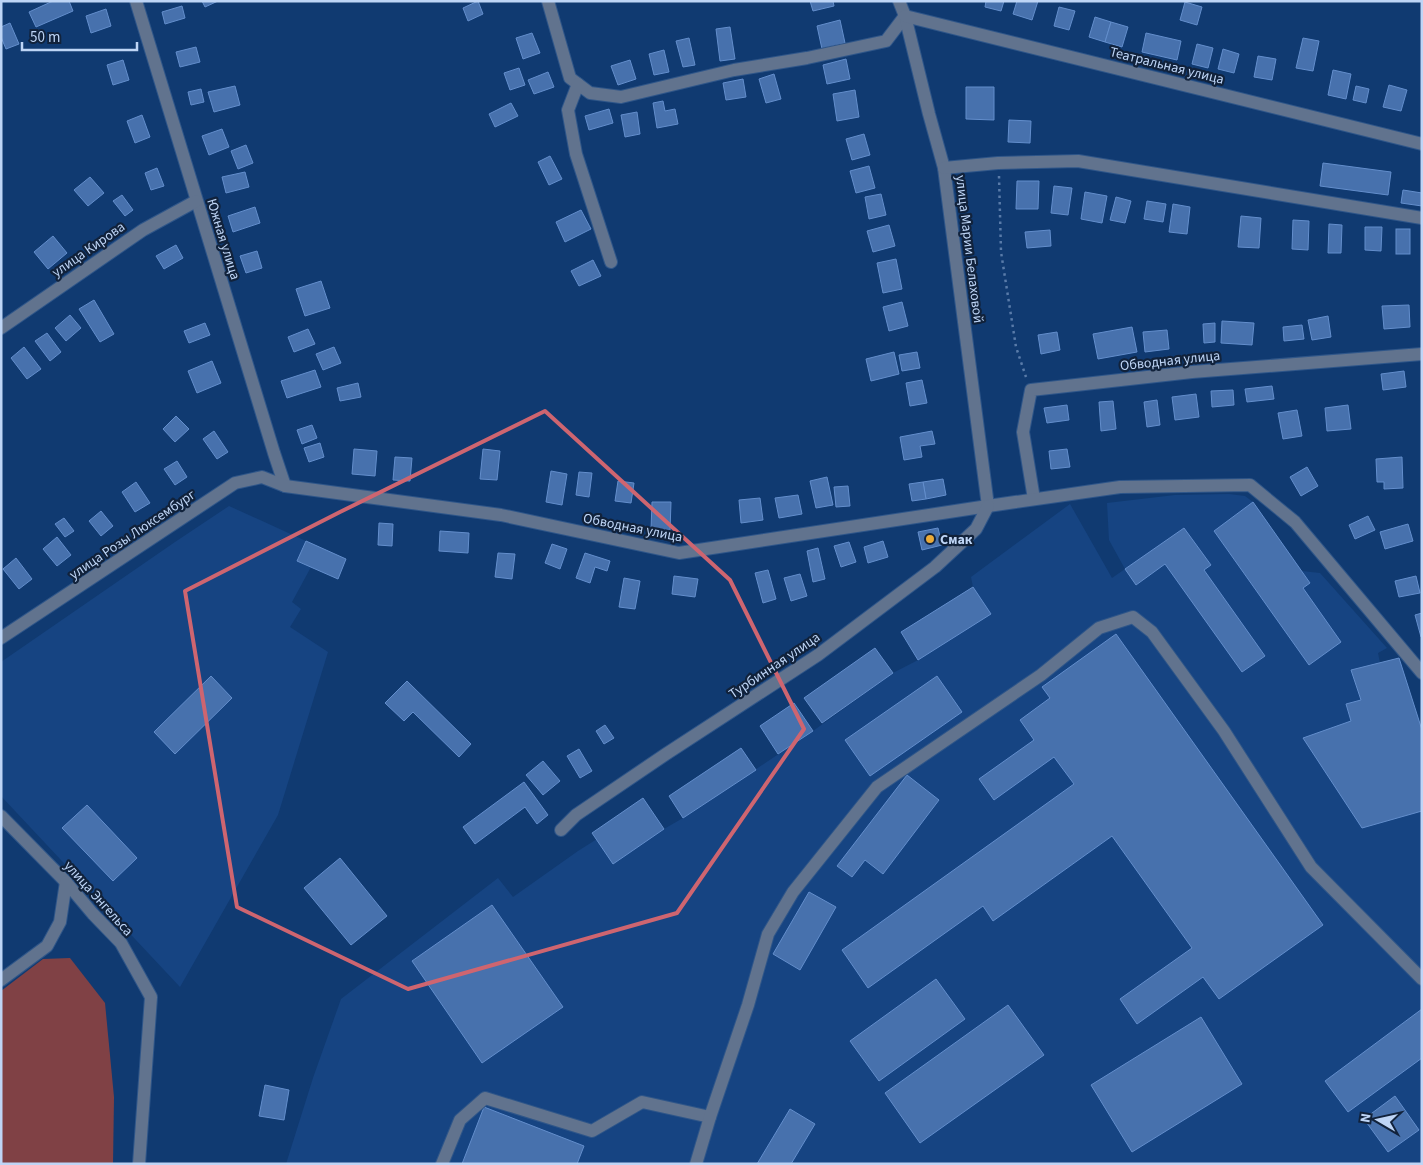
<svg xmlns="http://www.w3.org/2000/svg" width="1423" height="1165" viewBox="0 0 1423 1165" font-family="'Source Sans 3',sans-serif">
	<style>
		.built { fill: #164482 }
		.green { fill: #804145 }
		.building { fill: #4771ad; stroke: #638ecc }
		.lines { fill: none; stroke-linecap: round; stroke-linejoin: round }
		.minor-casing { stroke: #2f5689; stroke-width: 14 }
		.path { stroke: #597ba9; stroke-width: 2.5; stroke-dasharray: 2.5 4; stroke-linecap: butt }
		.minor { stroke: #61738e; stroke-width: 12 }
		.marked { fill: none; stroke: #ce6570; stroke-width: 4; stroke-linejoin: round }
		.poi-dot { fill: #eaaa39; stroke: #11223b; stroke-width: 2 }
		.labels { text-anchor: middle; stroke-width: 4.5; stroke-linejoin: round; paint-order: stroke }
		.street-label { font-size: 14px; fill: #bed5f6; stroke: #11223b }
		.poi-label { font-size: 14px; font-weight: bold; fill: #bed5f6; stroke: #11223b; text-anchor: start }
	</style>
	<rect width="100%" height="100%" fill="#103a71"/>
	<g class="built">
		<path d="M1229,494l16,2 8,6 49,69 18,2 67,75 -9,5 2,10 19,-5 23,72v434h-1136l27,-86 28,-79 157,-121 15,19 65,-46 19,-12 16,24 51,-34 19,-11 130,-87 80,-58 25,-13 72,-46 -17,-27 -2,-10 99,-73 42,74 13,-9 -16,-29 -2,-37 68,-8z"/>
		<path d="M229,506l77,35 -9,20 14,6 -19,35 9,7 -11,18 38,25 -50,163 -98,172 -179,-191v-134l174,-120z"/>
	</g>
	<path class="green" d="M70,958l35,45 9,94 -1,67h-112v-173l42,-32z"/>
	<g class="building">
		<path d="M53,1h16l4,10 -37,16 -7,-15z"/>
		<path d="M202,1h16l-13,6z"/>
		<path d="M478,1l5,13 -15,7 -5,-13z"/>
		<path d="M810,1h23l1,5 -21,5z"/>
		<path d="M986,1h18l-3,10 -16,-4z"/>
		<path d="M1017,1h21l-6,19 -19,-6z"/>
		<path d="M1185,2l17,5 -5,18 -17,-5z"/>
		<path d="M182,6l3,12 -20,6 -3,-12z"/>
		<path d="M1059,7l16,4 -6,19 -15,-4z"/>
		<path d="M106,9l5,17 -20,7 -5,-17z"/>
		<path d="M1095,17l16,5 -6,20 -16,-5z"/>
		<path d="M840,20l5,23 -23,6 -5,-23z"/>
		<path d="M1111,22l17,5 -6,20 -17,-5z"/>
		<path d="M10,23l9,21 -13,5 -5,-12v-10z"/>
		<path d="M730,27l5,32 -15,2 -4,-32z"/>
		<path d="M532,33l8,20 -17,6 -7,-21z"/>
		<path d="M1146,33l35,8 -4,19 -35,-8z"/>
		<path d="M689,38l6,27 -12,2 -7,-26z"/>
		<path d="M1303,38l16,3 -6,30 -17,-3z"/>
		<path d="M1197,44l16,4 -5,20 -16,-4z"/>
		<path d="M196,47l4,15 -20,5 -4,-15z"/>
		<path d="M1223,49l16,5 -5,19 -16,-4z"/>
		<path d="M664,50l5,22 -15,3 -5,-21z"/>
		<path d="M1258,56l18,3 -4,21 -18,-3z"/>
		<path d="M846,59l4,20 -23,5 -4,-19z"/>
		<path d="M123,60l6,20 -16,5 -6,-20z"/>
		<path d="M630,60l6,19 -18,6 -7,-19z"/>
		<path d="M519,68l6,17 -15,5 -6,-17z"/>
		<path d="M1333,70l18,4 -5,25 -18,-4z"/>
		<path d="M548,72l6,15 -20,7 -6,-14z"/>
		<path d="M774,74l7,25 -15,4 -7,-24z"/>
		<path d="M743,79l3,18 -20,3 -3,-17z"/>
		<path d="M1389,85l18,5 -6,21 -18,-4z"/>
		<path d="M235,86l5,19 -26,7 -6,-20z"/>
		<path d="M1356,86l13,3 -3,14 -13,-3z"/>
		<path d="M966,87h28v33l-28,-1z"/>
		<path d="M201,89l3,13 -13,3 -3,-13z"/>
		<path d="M855,90l4,27 -22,4 -4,-27z"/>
		<path d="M663,101l2,10 10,-2 3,15 -21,4 -4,-25z"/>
		<path d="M511,103l7,13 -23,11 -6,-13z"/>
		<path d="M609,109l4,14 -24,7 -4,-14z"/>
		<path d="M637,112l3,22 -15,3 -4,-22z"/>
		<path d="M142,115l8,22 -15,6 -8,-22z"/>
		<path d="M1009,120l22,1 -1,22 -22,-1z"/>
		<path d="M222,129l7,18 -20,8 -7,-19z"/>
		<path d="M864,134l6,21 -18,5 -6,-21z"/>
		<path d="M246,145l7,18 -15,6 -7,-18z"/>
		<path d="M550,156l12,23 -13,6 -11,-23z"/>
		<path d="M1323,163l68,9 -3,23 -68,-9z"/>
		<path d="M869,166l6,22 -19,5 -6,-22z"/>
		<path d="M157,168l7,18 -13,4 -6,-17z"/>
		<path d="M245,172l4,15 -23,6 -4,-16z"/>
		<path d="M90,177l14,16 -16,13 -14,-16z"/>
		<path d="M1017,181h22l-1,28h-22z"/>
		<path d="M1054,186l18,2 -4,27 -17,-2z"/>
		<path d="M1403,190l19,3v13l-21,-3z"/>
		<path d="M1085,192l22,4 -5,27 -21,-4z"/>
		<path d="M881,194l5,21 -17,4 -4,-22z"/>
		<path d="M122,195l11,15 -8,6 -12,-15z"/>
		<path d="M1116,197l15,4 -6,22 -15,-3z"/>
		<path d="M1147,201l19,3 -3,18 -19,-3z"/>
		<path d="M1173,204l17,3 -3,27 -18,-2z"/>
		<path d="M255,207l5,16 -27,9 -5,-16z"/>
		<path d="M581,210l10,19 -26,13 -9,-20z"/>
		<path d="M1241,216l20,2 -2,30 -21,-1z"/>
		<path d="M1293,220l16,1 -1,29 -16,-1z"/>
		<path d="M1329,224l13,1 -1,28h-13z"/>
		<path d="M889,225l6,21 -22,6 -6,-21z"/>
		<path d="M1365,227h17l-1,24 -16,-1z"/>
		<rect x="1396" y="229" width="14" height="25"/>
		<path d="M1050,230l1,16 -24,2 -2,-16z"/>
		<path d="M53,236l14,17 -19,16 -14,-17z"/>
		<path d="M176,245l7,13 -19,11 -8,-13z"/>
		<path d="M257,251l5,17 -16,5 -6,-17z"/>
		<path d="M896,259l6,30 -19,4 -6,-30z"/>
		<path d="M593,260l8,16 -22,10 -8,-15z"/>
		<path d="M321,281l9,27 -25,8 -9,-27z"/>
		<path d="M94,300l20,34 -14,8 -21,-33z"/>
		<path d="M902,302l6,24 -19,5 -6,-24z"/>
		<path d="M1409,305l1,22 -26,2 -2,-23z"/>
		<path d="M70,315l11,13 -15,13 -11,-13z"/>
		<path d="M1328,316l3,21 -19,3 -4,-20z"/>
		<path d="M1222,321l32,2 -2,22 -31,-2z"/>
		<path d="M205,323l5,12 -21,8 -5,-12z"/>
		<path d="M1215,323v19l-11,1 -1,-19z"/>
		<path d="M1302,325l2,14 -20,2 -1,-14z"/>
		<path d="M1132,327l5,25 -39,7 -5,-25z"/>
		<path d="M308,329l7,15 -21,8 -6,-15z"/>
		<path d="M1167,330l2,19 -24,3 -2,-20z"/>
		<path d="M1057,332l3,18 -19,4 -3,-19z"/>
		<path d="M47,333l14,19 -11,9 -15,-20z"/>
		<path d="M24,347l17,22 -14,10 -16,-21z"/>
		<path d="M334,347l7,16 -18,7 -7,-16z"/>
		<path d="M894,352l5,22 -28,7 -5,-22z"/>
		<path d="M917,352l3,16 -18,3 -3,-16z"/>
		<path d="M212,361l9,22 -24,10 -9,-22z"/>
		<path d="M315,370l6,17 -34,11 -6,-17z"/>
		<path d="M1404,371l2,16 -23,3 -2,-16z"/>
		<path d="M922,380l5,23 -17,3 -4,-23z"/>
		<path d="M358,383l3,14 -21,4 -3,-13z"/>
		<path d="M1272,386l2,13 -27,3 -2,-13z"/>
		<path d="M1233,390l1,15 -22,2 -1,-16z"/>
		<path d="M1196,394l3,23 -24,3 -3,-23z"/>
		<path d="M1157,400l3,25 -13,2 -3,-25z"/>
		<path d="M1113,401l3,28 -15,2 -2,-29z"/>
		<path d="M1067,405l2,15 -22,3 -3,-15z"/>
		<path d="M1348,405l3,24 -24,2 -2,-23z"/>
		<path d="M1297,410l5,26 -19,3 -5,-26z"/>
		<path d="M176,416l13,13 -14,13 -12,-13z"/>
		<path d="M312,425l5,13 -15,6 -5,-14z"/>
		<path d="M214,431l14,21 -11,7 -14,-20z"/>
		<path d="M932,431l3,13 -15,2 2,11 -18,3 -4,-23z"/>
		<path d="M320,443l4,14 -15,5 -5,-14z"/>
		<path d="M354,449l23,2 -2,25 -23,-2z"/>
		<path d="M483,449l17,2 -3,29 -17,-1z"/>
		<path d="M1067,449l3,18 -19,2 -2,-18z"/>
		<path d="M395,457l17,1 -2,23 -17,-1z"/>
		<path d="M1402,457l1,31 -19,1v-7h-7l-1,-23z"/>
		<path d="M177,461l10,16 -12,8 -11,-16z"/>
		<path d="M1307,467l11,19 -17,10 -11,-19z"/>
		<path d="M551,471l16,3 -5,31 -16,-3z"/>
		<path d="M579,472l13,1 -3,24 -13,-2z"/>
		<path d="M827,477l6,28 -17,3 -6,-27z"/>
		<path d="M943,479l3,16 -20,4 -3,-17z"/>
		<path d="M618,481l16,2 -3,20 -16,-2z"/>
		<path d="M136,482l14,21 -15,9 -13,-20z"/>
		<path d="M923,482l3,17 -14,2 -3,-17z"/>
		<path d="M848,486l2,20 -14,1 -2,-20z"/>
		<path d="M798,495l4,19 -23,4 -4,-20z"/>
		<path d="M760,498l3,22 -22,3 -2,-23z"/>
		<path d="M652,502h19l-1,29 -19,-1z"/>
		<path d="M1253,502l57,81 -7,5 38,54 -32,23 -95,-134z"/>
		<path d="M101,511l12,15 -12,10 -12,-15z"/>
		<path d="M1368,516l7,14 -20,9 -6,-14z"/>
		<path d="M64,518l10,13 -9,6 -10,-13z"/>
		<path d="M379,523l14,1 -1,22 -14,-1z"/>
		<path d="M1408,524l5,17 -28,8 -5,-17z"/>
		<path d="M938,528l4,17 -20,5 -4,-18z"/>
		<path d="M1184,528l27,37 -7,5 61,86 -23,16 -77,-108 -29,21 -11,-16z"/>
		<path d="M440,531l29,2 -1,20 -29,-2z"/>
		<path d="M57,537l14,18 -14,11 -14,-17z"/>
		<path d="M306,541l40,18 -8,20 -41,-18z"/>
		<path d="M883,541l5,16 -20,6 -4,-16z"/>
		<path d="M849,542l7,20 -15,5 -7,-21z"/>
		<path d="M552,544l15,5 -7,20 -15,-6z"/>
		<path d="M818,548l7,31 -12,3 -6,-31z"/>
		<path d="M498,553l17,1 -3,25 -17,-2z"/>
		<path d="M585,553l25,8 -3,10 -12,-4 -5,16 -14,-5z"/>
		<path d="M16,558l16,21 -13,10 -16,-20z"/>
		<path d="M768,570l8,29 -13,4 -8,-30z"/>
		<path d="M800,574l7,22 -16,5 -7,-23z"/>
		<path d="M674,576l24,3 -3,18 -23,-3z"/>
		<path d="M1416,576l4,17 -21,4 -4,-16z"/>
		<path d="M624,578l16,3 -5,28 -16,-2z"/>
		<path d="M973,587l18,27 -73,46 -17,-28z"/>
		<path d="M1422,613v23l-1,1 -6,-22z"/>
		<path d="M1116,634l207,291 -104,74 -16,-22 -66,47 -17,-25 72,-51 -80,-112 -119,85 -10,-15 -115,82 -26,-38 232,-166 -20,-27 -60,43 -15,-21 55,-39 -14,-20 30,-22 -8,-11z"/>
		<path d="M875,648l18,25 -71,50 -18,-25z"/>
		<path d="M1399,658l23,72v81l-60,17 -59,-90 48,-17 -5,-17 15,-4 -10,-30z"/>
		<path d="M211,676l21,22 -57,56 -21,-22z"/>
		<path d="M937,676l25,36 -92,64 -25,-36z"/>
		<path d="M407,681l64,63 -12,13 -46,-45 -9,9 -19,-18z"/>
		<path d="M794,703l19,28 -35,23 -18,-28z"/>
		<path d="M605,725l9,13 -10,6 -8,-13z"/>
		<path d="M741,748l15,22 -73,48 -14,-22z"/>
		<path d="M579,749l13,22 -12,7 -13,-22z"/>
		<path d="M543,761l17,20 -17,14 -17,-20z"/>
		<path d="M907,775l32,25 -56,74 -18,-14 -13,17 -15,-11z"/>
		<path d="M524,782l24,33 -11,9 -12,-17 -50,37 -12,-17z"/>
		<path d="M643,798l21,31 -51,35 -21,-31z"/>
		<path d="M87,805l50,53 -24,23 -51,-53z"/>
		<path d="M340,858l47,58 -36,29 -47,-57z"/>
		<path d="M809,892l27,15 -36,63 -27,-16z"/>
		<path d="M492,905l71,102 -81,56 -70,-102z"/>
		<path d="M936,979l29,40 -86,62 -29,-40z"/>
		<path d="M1008,1005l36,50 -124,88 -35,-50z"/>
		<path d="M1422,1009v49l-74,54 -23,-31z"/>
		<path d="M1201,1017l41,67 -110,68 -41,-67z"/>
		<path d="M265,1085l24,5 -5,30 -25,-4z"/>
		<path d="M1395,1096l24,34 -31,22 -24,-33z"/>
		<path d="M484,1107l100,39 -7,18h-115z"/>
		<path d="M790,1109l25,15 -24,40h-34z"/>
	</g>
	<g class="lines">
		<defs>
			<g id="minor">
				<path d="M136,1l138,452 11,33"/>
				<path d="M548,1l22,77 20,15 31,4 113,-27 73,-12 79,-17 19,-25"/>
				<path d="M899,1l6,15 24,98 15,54 44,338"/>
				<path d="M905,16l517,128"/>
				<path d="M578,84l-10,26 8,44 35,108"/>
				<path d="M944,168l54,-5 80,-2 344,57"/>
				<path d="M1,328l142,-98 53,-29"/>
				<path d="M1034,499l-11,-67 8,-42 161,-18 230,-18"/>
				<path d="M1,638l234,-155 27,-6 23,9 216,29 178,38 309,-47 132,-19 130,-2 45,37 127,151"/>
				<path d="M1,816l65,66 27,32 28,29 30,54 -12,167"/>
				<path d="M561,830l15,-15 90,-61 152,-99 117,-88 41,-38 12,-23"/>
				<path d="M1,980l46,-34 13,-24 6,-40"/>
				<path d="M442,1164l18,-44 25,-22 107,33 50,-29 68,15"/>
				<path d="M696,1164l14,-47 38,-112 20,-71 25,-42 84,-105 164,-112 58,-47 34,-11 19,15 72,99 87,136 111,112"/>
			</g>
		</defs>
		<use href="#minor" class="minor-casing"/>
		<path class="path" d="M999,176l2,76 15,95 10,30"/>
		<use href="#minor" class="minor"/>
	</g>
	<path class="marked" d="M545,411l185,169 74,149 -127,184 -269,76 -171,-82 -52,-316 155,-79z"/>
	<circle class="poi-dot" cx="930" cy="539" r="5"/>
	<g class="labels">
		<g class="street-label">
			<text transform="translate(1167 65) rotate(14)" y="5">Театральная улица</text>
			<text transform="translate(224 239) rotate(73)" y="5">Южная улица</text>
			<text transform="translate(88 249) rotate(-35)" y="5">улица Кирова</text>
			<text transform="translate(970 249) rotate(83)" y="5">улица Марии Белаховой</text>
			<text transform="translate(1170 360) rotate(-6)" y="5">Обводная улица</text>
			<text transform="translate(633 527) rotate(11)" y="5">Обводная улица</text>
			<text transform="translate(132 534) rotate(-34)" y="5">улица Розы Люксембург</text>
			<text transform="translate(774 665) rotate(-34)" y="5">Турбинная улица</text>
			<text transform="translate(99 898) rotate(48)" y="5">улица Энгельса</text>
		</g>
		<g class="poi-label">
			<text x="940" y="544">Смак</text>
		</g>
	</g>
	<rect width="1423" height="1165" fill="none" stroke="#bed5f6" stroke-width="5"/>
	<g transform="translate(1378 1120) rotate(279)" stroke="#11223b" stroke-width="4" paint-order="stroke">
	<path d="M0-4L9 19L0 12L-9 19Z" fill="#bed5f6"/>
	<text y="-8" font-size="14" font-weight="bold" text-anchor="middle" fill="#bed5f6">N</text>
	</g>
	<path d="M22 42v8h115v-8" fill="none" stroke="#bed5f6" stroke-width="2.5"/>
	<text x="30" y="42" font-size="15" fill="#bed5f6" stroke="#11223b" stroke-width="4" paint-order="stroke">50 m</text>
</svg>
